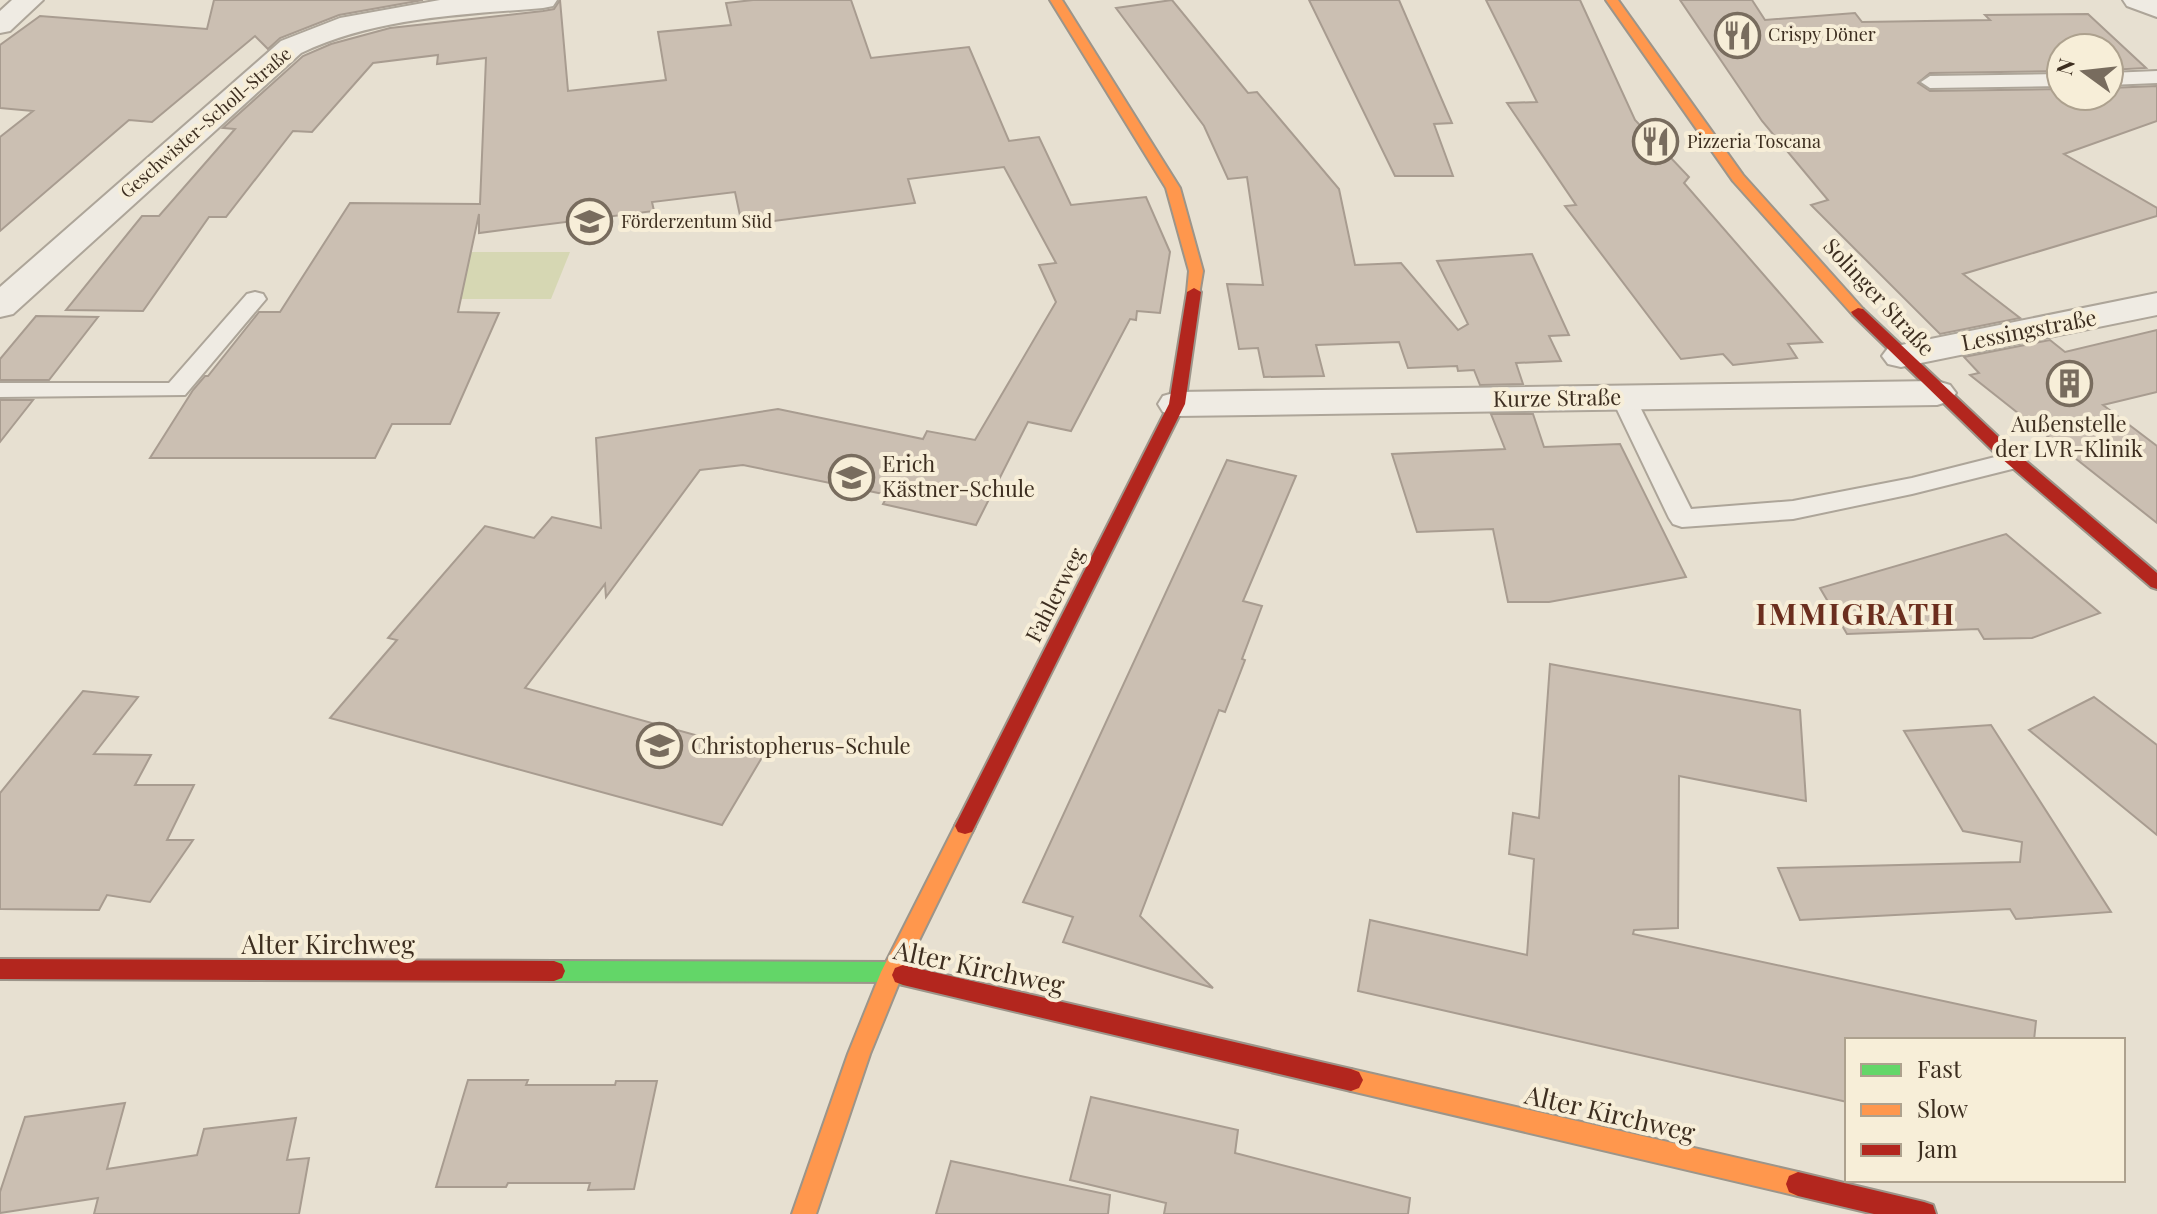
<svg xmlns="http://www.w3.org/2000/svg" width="2157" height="1214" viewBox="0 0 2157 1214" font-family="'Playfair Display',serif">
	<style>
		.green { fill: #d6d7b3 }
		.building { fill: #cbbfb2; stroke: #a89c90; stroke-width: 2 }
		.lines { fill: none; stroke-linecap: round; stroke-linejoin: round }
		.lane-casing { stroke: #ada599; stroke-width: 4 }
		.street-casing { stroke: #ada599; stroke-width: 4 }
		.fast-casing { stroke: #9c958a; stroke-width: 4 }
		.slow-casing { stroke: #9c958a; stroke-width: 4 }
		.jam-casing { stroke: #9c958a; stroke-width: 4 }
		.lane { fill: #efebe3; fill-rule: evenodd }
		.street { fill: #efebe3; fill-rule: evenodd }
		.fast { fill: #63d668; fill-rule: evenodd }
		.slow { fill: #ff974d; fill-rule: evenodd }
		.jam { fill: #b3261e; fill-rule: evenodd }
		.labels { text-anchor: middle; stroke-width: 8; stroke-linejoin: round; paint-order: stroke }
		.far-poi-label { font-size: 18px; fill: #3d2e20; stroke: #f7eed8; text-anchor: start }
		.far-street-label { font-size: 18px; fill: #3d2e20; stroke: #f7eed8 }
		.street-label { font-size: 22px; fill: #3d2e20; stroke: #f7eed8 }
		.poi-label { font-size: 22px; fill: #3d2e20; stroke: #f7eed8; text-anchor: start }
		.near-street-label { font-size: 26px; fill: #3d2e20; stroke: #f7eed8 }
		.district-label { font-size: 30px; font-weight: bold; letter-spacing: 2px; fill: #6b2e1e; stroke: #f7eed8 }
	</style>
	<rect width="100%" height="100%" fill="#e7e0d1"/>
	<path class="green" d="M432,252h138l-19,47h-143z"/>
	<g class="building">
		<path d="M214,0h209l-84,15 -59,23 -12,11 -13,-13 -103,86 -23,-2 -129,111v-94l33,-26 -33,-3v-63l40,-29 167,13z"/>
		<path d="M560,0l8,91 98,-11 -8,-48 73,-7 -5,-22 27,-3h98l20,58 98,-11 40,94 30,-4 32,68 75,-8 24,55 -10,61 -23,-2 -1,9 -6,-1 -59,112 -43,-9 -52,103 -93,-21 5,-9 -145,-30 -43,5 -94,127 -1,-13 -80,104 239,66 -42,71 -392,-107 67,-78 -9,-2 97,-112 49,12 18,-21 49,11 -5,-90 182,-29 145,30 4,-8 48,9 81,-138 -17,-37 17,-2 -52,-96 -96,12 7,24 -173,22 -7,-33 -83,10 2,9 -175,22v-19l-21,98 41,1 -49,111h-58l-17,34h-225l43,-68 12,-14h3l51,-64h21l70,-109 130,1 6,-146 -49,6 1,-9 -65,8 -61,69 -19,-1 -67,86h-17l-66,94 -77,-1 76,-94h17l76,-87 -12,-1 80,-72 28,-12 59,-16 153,-17 11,-2z"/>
		<path d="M1172,0l76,93 9,-1 82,97 16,76 46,-2 57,67 10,-6 -31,-63 95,-7 37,81 -20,1 12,25 -45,2 7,21 -43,1 -6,-15 -16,1 -1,-5 -49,2 -9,-26 -83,3 8,31 -60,1 -6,-29 -19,1 -12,-65 36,1 -16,-108 -19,2 -24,-53 -88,-118z"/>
		<path d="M1309,0h90l53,123 -18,1 19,52h-58z"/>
		<path d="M1486,0h94l55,120 54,57 -5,6 138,159 -34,2 9,14 -64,7 -10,-11 -42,5 -116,-153 11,-1 -69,-102 30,-1z"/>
		<path d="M1680,0h72l13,20 90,-7 7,9 128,-2 -5,-5 103,-1 58,54 -37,2v-22h-48v23l-131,2 -12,10 12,8 131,-2v7h48v-8l48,-2v35l-93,33 93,54v8l-194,58 57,44 -80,16 -129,-129 17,-5 -66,-79z"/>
		<path d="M36,316l62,1 -49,63h-49v-21z"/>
		<path d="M2157,330v62l-54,13 54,41v77l-187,-148 9,-2 -15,-16 86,-17 15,12z"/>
		<path d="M0,400h33l-33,42z"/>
		<path d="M1491,414h42l11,33 76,-3 66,133 -137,25h-41l-15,-73 -76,3 -25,-78 113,-5z"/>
		<path d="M1227,460l69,16 -53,125 19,5 -20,53 3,1 -20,52 -6,-2 -79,206 73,72 -150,-46 10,-25 -50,-15z"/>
		<path d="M2006,534l94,79 -68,25 -48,1 -6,-10 -131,5 -27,-46z"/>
		<path d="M1550,664l250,46 6,91 -127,-25 -1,152 -44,2 -1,4 403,87 -2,19h-187v62l-489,-111 12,-71 157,35 7,-96 -25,-5 4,-41 26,5z"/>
		<path d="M83,691l55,6 -44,57 57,1 -16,30h59l-27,55h26l-43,62 -43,-7 -8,15 -99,-1v-116z"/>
		<path d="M2094,697l63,48v90l-128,-105z"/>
		<path d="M1991,725l120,187 -95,7 -6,-10 -210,11 -22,-52 242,-6 2,-20 -59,-11 -59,-100z"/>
		<path d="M468,1080h60l-2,5h89l1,-4h41l-23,108 -46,1 2,-7h-82l-2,4h-70z"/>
		<path d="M1091,1097l147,33 -3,23 175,45 -2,16h-244l2,-11 -96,-23z"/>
		<path d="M125,1103l-18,66 90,-14 7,-26 92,-11 -9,42 22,-2 -10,56h-205l4,-16 -98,15v-21l25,-75z"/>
		<path d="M951,1161l159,34 -2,19h-172z"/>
	</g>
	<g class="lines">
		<defs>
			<g id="lane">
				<path d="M2157,71v12l-48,2v-12z"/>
				<path d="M2061,74v12l-131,2 -9,-6 9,-6z"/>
				<path d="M255,292l8,2 3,5 -81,96 -185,2v-14h169l78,-89z"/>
				<path d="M1623,390l9,2 3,5 56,112 102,-8 119,-23 99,-25 9,2 4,6 -4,6 -108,27 -119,25 -111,8 -9,-3 -4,-6 -58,-121 3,-5z"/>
			</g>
			<g id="street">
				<path d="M12,0h31l-33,31 -10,2v-22z"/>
				<path d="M440,0h117l-4,6 -10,2c-83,7 -165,9 -242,45l-288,261 -13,3v-30l281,-246 59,-23z"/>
				<path d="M2123,0h34v17l-30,-11z"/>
				<path d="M2157,293v22l-256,52 -13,-3 -6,-8 6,-8 13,-3z"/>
				<path d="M1937,381l13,4 6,8 -6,8 -13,4 -760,11 -14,-4 -5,-8 5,-8 14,-4z"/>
			</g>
			<path id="fast" d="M554,961l338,1 19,6 3,7 -3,7 -8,3 -11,-3 -338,-1 -8,-3 -3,-7 3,-7z"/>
			<g id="slow">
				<path d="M1050,0h12l118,188 23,83 -4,24 -5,1 -7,-4 2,-21 -23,-83z"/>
				<path d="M1606,0h12l125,175 120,134v6h-10l-120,-134z"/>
				<path d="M965,818l7,2 3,6 -72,147 -33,81 -54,160h-24l56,-160 33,-82 77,-152z"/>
				<path d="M1351,1069l447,103 9,4 3,8 -3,8 -9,4 -447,-105 -8,-3 -4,-8 4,-8z"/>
			</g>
			<g id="jam">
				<path d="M1194,288l7,4 -16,112 -213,428 -7,2 -7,-2 -3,-6 214,-422 18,-112z"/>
				<path d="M1858,308l5,1 143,135 151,129v16l-6,-2 -157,-135 -141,-137 -2,-3z"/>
				<path d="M0,959l554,2 8,3 3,7 -3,7 -8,3 -554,-2z"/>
				<path d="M903,965l448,104 8,3 4,8 -4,8 -8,3 -448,-106 -8,-3 -3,-7 3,-7z"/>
				<path d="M1798,1172l126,30 9,3 3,9h-62l-76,-18 -9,-4 -3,-8 3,-8z"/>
			</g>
		</defs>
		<use href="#lane" class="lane-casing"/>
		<use href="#street" class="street-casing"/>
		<use href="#fast" class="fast-casing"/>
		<use href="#slow" class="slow-casing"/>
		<use href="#jam" class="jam-casing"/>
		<use href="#lane" class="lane"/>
		<use href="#street" class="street"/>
		<use href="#fast" class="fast"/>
		<use href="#slow" class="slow"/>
		<use href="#jam" class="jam"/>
	</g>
	<defs>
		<symbol id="restaurant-ring" viewBox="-11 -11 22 22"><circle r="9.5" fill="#f7eed8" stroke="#786c5e" stroke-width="1.5"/><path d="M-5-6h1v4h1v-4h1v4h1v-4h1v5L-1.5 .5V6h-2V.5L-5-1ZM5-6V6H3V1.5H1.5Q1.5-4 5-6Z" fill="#786c5e"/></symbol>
		<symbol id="school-ring" viewBox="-11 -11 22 22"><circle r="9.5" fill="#f7eed8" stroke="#786c5e" stroke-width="1.5"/><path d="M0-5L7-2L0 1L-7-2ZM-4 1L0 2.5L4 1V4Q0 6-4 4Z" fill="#786c5e"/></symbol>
		<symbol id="building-ring" viewBox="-11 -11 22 22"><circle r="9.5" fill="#f7eed8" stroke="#786c5e" stroke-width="1.5"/><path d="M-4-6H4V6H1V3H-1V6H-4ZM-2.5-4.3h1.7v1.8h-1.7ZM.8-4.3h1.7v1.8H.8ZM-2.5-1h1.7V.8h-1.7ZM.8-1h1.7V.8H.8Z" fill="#786c5e"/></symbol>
	</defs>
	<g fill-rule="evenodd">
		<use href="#restaurant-ring" x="1712" y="10" width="51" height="51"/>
		<use href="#restaurant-ring" x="1630" y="116" width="51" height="51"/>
		<use href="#school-ring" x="564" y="196" width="51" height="51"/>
		<use href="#building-ring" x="2044" y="358" width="51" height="51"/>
		<use href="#school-ring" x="826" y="452" width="51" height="51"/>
		<use href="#school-ring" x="634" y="720" width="51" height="51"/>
	</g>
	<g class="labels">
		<g class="far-poi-label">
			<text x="1768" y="41">Crispy Döner</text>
			<text x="1687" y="148">Pizzeria Toscana</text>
			<text x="621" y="228">Förderzentum Süd</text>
		</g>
		<g class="far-street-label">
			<text transform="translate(206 123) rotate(-41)" y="6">Geschwister-Scholl-Straße</text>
		</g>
		<g class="street-label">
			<text transform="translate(1879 297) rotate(47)" y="8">Solinger Straße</text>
			<text transform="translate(2029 330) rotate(-11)" y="8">Lessingstraße</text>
			<text transform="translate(1557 398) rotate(-1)" y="8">Kurze Straße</text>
			<text transform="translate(1055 595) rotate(-63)" y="8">Fahlerweg</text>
		</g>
		<g class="poi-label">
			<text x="2069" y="432" text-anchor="middle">Außenstelle<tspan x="2069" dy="25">der LVR-Klinik</tspan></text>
			<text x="882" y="472">Erich<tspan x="882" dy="25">Kästner-Schule</tspan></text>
			<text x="691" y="754">Christopherus-Schule</text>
		</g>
		<g class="near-street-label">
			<text x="328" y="954">Alter Kirchweg</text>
			<text transform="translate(979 968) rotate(12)" y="9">Alter Kirchweg</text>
			<text transform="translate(1610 1114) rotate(13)" y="9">Alter Kirchweg</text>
		</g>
		<g class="district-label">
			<text x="1856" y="625">IMMIGRATH</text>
		</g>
	</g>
	<rect x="1845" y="1038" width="280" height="144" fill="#f7eed8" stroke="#ada18e" stroke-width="2"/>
	<rect x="1861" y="1064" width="40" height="12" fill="#63d668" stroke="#ada18e" stroke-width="2"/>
	<text x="1917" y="1078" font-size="24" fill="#3d2e20">Fast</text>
	<rect x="1861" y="1104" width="40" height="12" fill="#ff974d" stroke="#ada18e" stroke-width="2"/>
	<text x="1917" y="1118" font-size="24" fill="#3d2e20">Slow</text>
	<rect x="1861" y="1144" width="40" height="12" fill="#b3261e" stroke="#ada18e" stroke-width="2"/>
	<text x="1917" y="1158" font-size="24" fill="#3d2e20">Jam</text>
	<g transform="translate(2085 72) rotate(285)"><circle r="38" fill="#f7eed8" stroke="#ada18e" stroke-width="2"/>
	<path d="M0-6L14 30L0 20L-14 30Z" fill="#786c5e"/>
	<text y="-12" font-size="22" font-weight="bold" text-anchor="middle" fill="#3d2e20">N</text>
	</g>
</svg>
